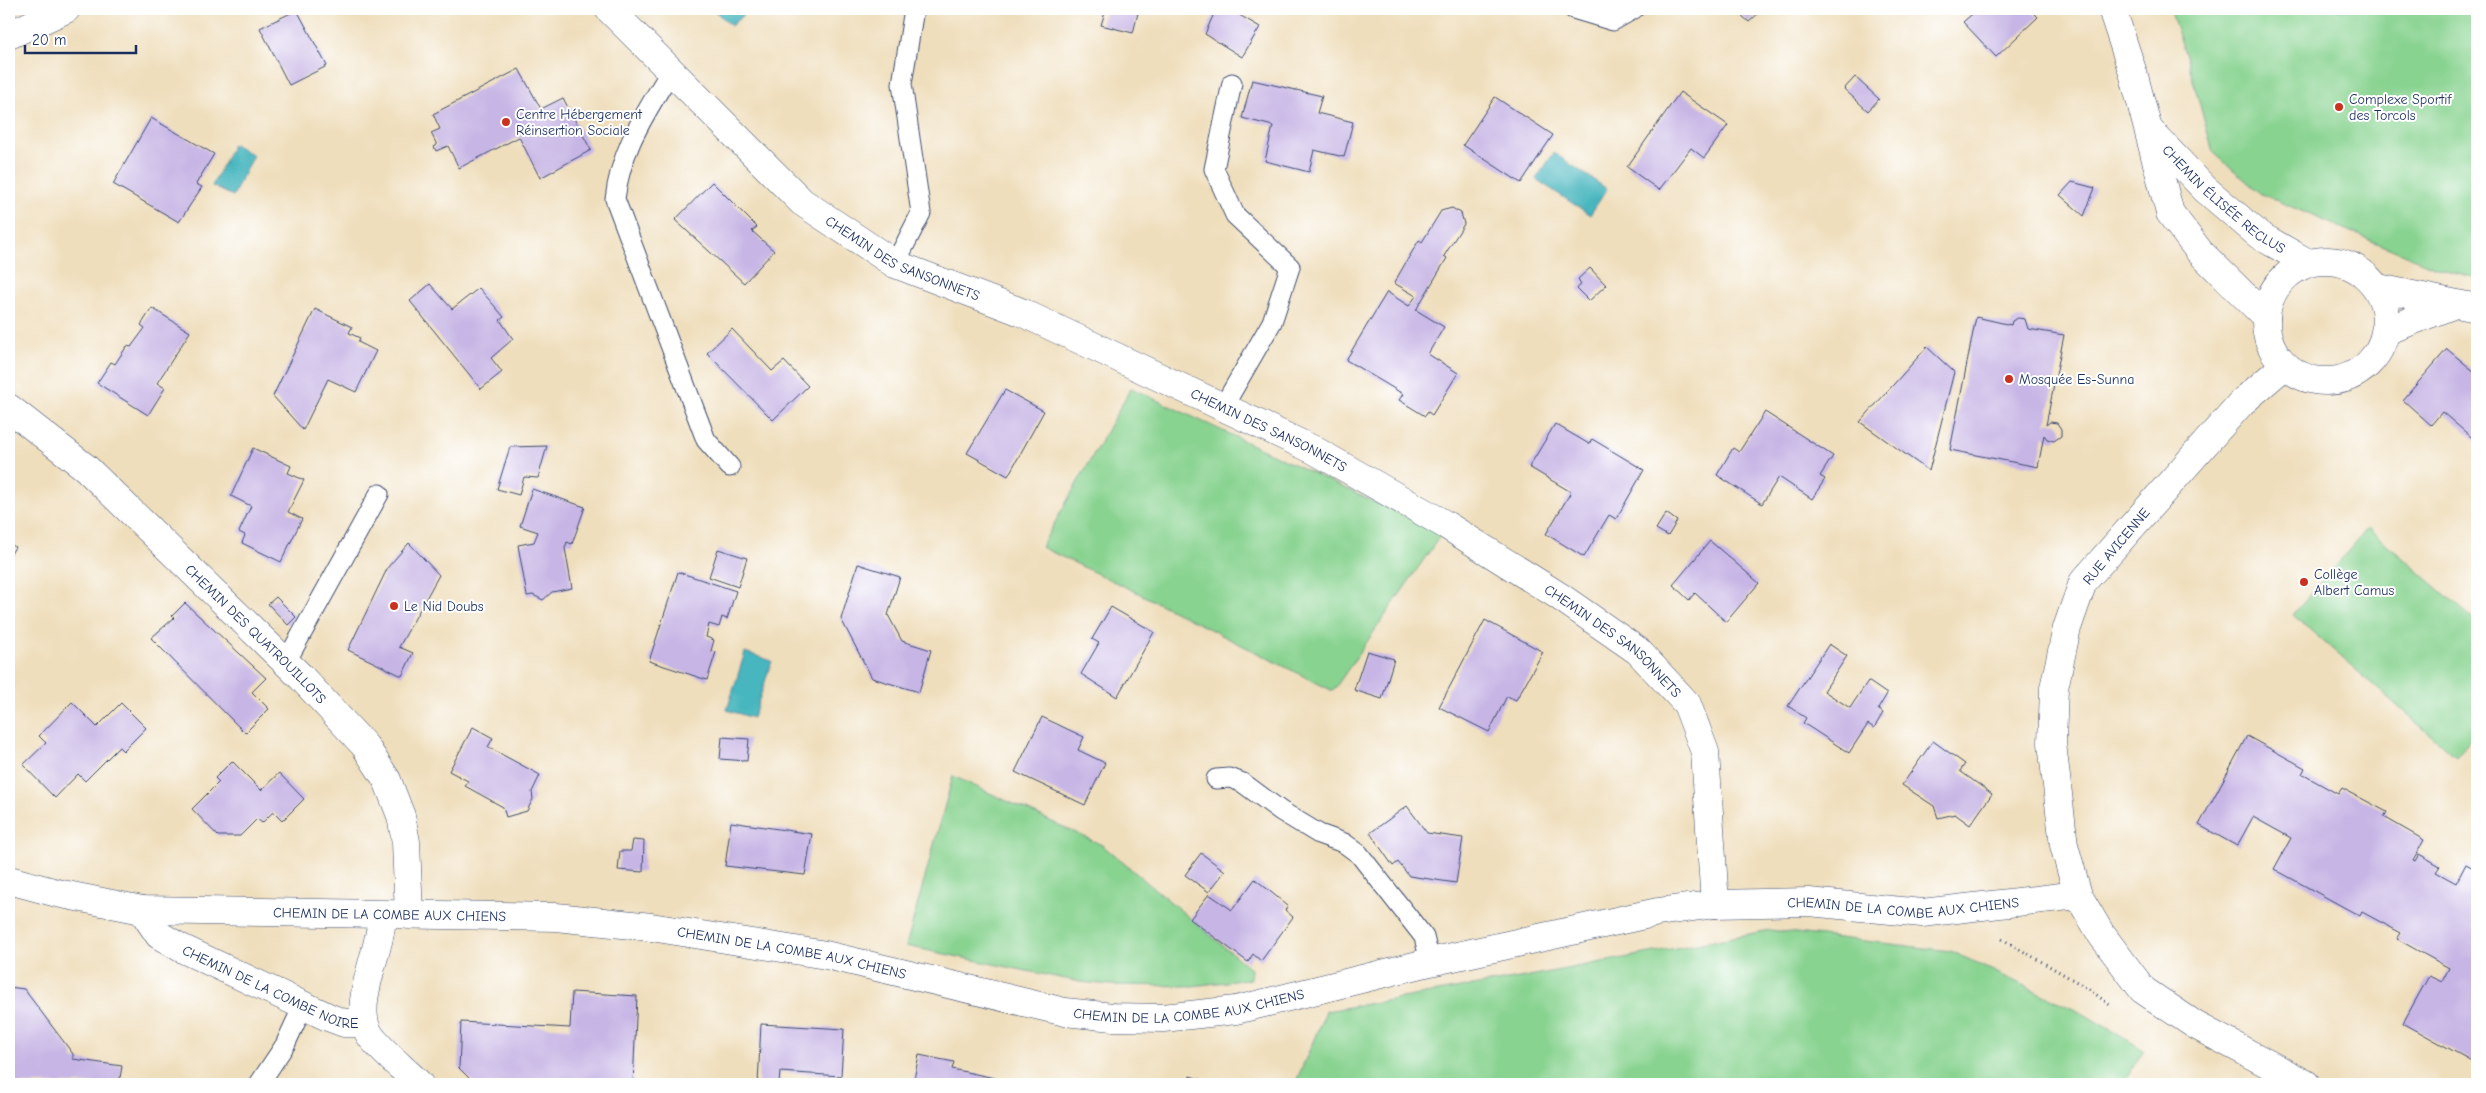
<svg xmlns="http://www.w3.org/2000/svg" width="2486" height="1093" viewBox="0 0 2486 1093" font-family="'Comic Neue',sans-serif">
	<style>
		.green { fill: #88d390; stroke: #528177 }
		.water { fill: #46b6be; stroke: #30728e }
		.building { fill: #c7b6e5 }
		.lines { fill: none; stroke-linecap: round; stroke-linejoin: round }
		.service-casing { stroke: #3b496c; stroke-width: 21 }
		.minor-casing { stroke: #3b496c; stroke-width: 29 }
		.path { stroke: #3b496c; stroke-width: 3; stroke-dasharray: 1 4; stroke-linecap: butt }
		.service { stroke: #fff; stroke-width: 19 }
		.minor { stroke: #fff; stroke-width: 28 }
		.poi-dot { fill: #c8321e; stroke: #fff; stroke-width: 2 }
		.labels { text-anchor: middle; stroke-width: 4; stroke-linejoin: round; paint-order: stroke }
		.poi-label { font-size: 14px; fill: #1b2f5e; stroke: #fff; text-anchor: start }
		.street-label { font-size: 14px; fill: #1b2f5e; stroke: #fff }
	</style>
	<rect width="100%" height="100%" fill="#fff"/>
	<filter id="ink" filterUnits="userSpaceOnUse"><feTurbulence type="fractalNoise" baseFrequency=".02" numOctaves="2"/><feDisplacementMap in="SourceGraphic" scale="10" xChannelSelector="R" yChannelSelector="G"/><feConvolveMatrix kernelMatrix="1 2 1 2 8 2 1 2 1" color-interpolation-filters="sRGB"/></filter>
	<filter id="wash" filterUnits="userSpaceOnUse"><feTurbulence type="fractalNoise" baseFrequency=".0096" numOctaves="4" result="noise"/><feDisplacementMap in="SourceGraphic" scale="20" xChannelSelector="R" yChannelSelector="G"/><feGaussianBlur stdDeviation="1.12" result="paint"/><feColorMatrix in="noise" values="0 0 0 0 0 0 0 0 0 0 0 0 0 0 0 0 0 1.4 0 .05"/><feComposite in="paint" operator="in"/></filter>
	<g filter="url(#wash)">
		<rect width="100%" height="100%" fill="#efdebc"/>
		<g class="green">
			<path d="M2170,9h307v269l-43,-11 -173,-73 -48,-42 -25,-90z"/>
			<path d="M1131,388l301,141 8,7 -107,155 -197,-99 -95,-45z"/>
			<path d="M2368,528l109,94v110l-21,25 -163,-142z"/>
			<path d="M953,776l149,69 149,124 -1,10 -58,7 -80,-1 -32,-3 -174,-36z"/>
			<path d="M1770,930l181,21 133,63 60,36 -22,34h-827l31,-73 193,-33z"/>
		</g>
		<g class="water">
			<path d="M718,9h31l-18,17 -15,-14z"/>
			<path d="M233,144l20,11 -20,41 -21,-10z"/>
			<path d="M1554,153l53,36 -17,26 -54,-36z"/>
			<path d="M745,652l27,9 -19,57 -26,-8z"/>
		</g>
		<g id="blocks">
			<g class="building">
				<path d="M1106,9h33l-6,24 -32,-8z"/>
				<path d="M1216,9h13l31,18 -18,30 -37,-23z"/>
				<path d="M1734,9h29l-14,13z"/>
				<path d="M1978,9h52l8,8 -42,40 -33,-35z"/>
				<path d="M297,10l30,56 -38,19 -29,-57z"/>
				<path d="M519,69l22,40 22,-11 28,52 -51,28 -21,-41 -60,31 -11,-22 -12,5 -2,-4 3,-2 -6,-12 9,-4 -7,-15z"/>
				<path d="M1855,77l24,22 -11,12 -24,-22z"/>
				<path d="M1252,80l70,16 -5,17 36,9 -9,35 -30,-7 -5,22 -44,-11 8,-35 -31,-8z"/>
				<path d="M1680,92l48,33 -24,33 -13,-10 -32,42 -32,-23z"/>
				<path d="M1495,97l58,38 -32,48 -58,-38z"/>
				<path d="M151,118l63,36 -18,30 6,3 -23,35 -66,-38z"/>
				<path d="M712,182l45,45 -5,4 22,20 -30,32 -69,-63z"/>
				<path d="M2072,182l23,6 -11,28 -24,-21z"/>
				<path d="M1452,208l9,5 3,11 -20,32 3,2 -31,52 28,17 -16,27 30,19 -26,42 -4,-3 -3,4 -26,-16 4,-6 -57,-34 41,-68 22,14 7,-10 -22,-13 25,-43 3,2 19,-31z"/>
				<path d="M1590,268l16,17 -17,16 -12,-12 4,-5 -3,-5z"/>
				<path d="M430,284l22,25 27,-21 25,29 -4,3 13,19 -22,19 11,14 -21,17 -71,-88z"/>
				<path d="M152,308l38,24 -33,51 8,5 -17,27 -51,-32 14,-21 4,2 12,-18 4,1 14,-19 -4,-3z"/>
				<path d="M315,309l37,18 -3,6 11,5 -2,4 18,9 -20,41 -28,-13 -25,51 -30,-34z"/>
				<path d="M1976,317l35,8 1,-4 6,-3 7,1 3,10 36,6 -18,90 4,-3 7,1 4,6v7l-7,5 -7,-2 -3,-4 -6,32 -88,-17z"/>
				<path d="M732,329l40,42 12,-10 24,25 -35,34 -66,-67z"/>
				<path d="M1927,347l27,25 -25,99 -69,-49z"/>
				<path d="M2447,349l29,24 1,-1v70l-35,-30 -11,13 -28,-25z"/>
				<path d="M1005,390l39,21 -36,65 -41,-23z"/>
				<path d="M1765,412l68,44 -13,20 5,3 -13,20 -33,-22 -17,27 -45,-29 16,-27 6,4z"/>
				<path d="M1555,424l34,20 3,-5 52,31 -28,49 -7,-4 -25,42 -38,-23 25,-42 -42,-25z"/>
				<path d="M547,446l-9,32 -14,-1 -5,18 -22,-6 13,-42z"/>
				<path d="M253,448l38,18 -3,7 16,7 -16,32 14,7 -21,43 -39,-19 3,-8 -6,-3 12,-26 -20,-10z"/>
				<path d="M532,489l53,18 -13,37 -5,-2 -2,6 7,40 -20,4 -9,8 -10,-5 -6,1 -9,-51 16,-3 4,-10 -18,-6z"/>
				<path d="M1666,513l11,8 -9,15 -12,-7z"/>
				<path d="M1710,541l49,42 -33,39 -31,-29 -6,7 -16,-15z"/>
				<path d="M9,543l6,4 -6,10z"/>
				<path d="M409,543l30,32 -40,72 14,6 -11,23 -54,-26 40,-83z"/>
				<path d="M718,549l29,9 -9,29 -29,-10z"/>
				<path d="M858,564l42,13 -12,38 14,26 29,9 -12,42 -47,-14 -31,-59z"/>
				<path d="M678,572l58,19 -9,28 -5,-2 -3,10 -10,-3 -3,13 8,3 -3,11 5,1 -9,28 -58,-19z"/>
				<path d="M276,597l20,20 -8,8 -20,-21z"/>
				<path d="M185,603l81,75 -14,14 17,17 -24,24 -94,-95 23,-20 -2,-2z"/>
				<path d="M1111,607l43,25 -37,65 -36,-23 18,-31 -7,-4z"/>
				<path d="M1485,620l58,32 -27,48 -9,-4 -18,36 -50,-25z"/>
				<path d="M1829,644l18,12 -23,35 26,17 18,-27 19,13 -9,15 5,4 -9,15 -6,-4 -19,29 -46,-30 3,-5 -18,-12z"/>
				<path d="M1367,651l27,8 -12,40 -28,-9z"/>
				<path d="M72,702l25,25 24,-24 25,25 -23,23 -4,-4 -34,34 -7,-7 -23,24 -32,-33 23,-22 -7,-7z"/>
				<path d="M1042,717l42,20 -6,13 27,13 -20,42 -70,-33z"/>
				<path d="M473,727l20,11 -5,9 52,28 -8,17 1,7 -6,12 -21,6 -3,-10 -38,-21 3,-5 -19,-10z"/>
				<path d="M2247,736l58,32 -3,6 36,20 4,-6 45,24 -3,5 40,23 -11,20 2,1 4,-7 21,12 -4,6 20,11 10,-19 11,6v194l-74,-41 26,-47 13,6 7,-14 -52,-29 4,-6 -39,-21 -2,4 -86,-47 17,-31 -38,-21 -16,29 -38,-21z"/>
				<path d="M722,737l27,2 -2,22 -27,-2z"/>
				<path d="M1933,741l32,23 -5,7 32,23 -22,31 -15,-11 -17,4 -4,-12 -32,-21z"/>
				<path d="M232,761l29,29 18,-17 25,26 -22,22 -9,-9 -11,11 -5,-4 -17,17h-22l-26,-27 27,-27 -4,-4z"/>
				<path d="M1407,806l20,27 36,5 -7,45 -47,-7 -11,-14 -5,4 -23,-33z"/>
				<path d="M731,822l81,12 -7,41 -80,-9z"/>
				<path d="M633,840l11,1 -1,31 -25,-2 2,-19h11z"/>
				<path d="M1201,853l24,18 -16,21 -24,-17z"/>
				<path d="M1255,879l33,27 -3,4 8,7 -32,44 -8,-7 -5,8 -58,-43 19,-25 23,16z"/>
				<path d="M9,987l15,2 49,65v5l49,7 -3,18h-110z"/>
				<path d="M572,992l65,4 -4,88h-158l-16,-16 2,-46 109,6z"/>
				<path d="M761,1024l83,5 -3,47 -61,-4 -1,12h-21z"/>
				<path d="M919,1055l35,7 -2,7 71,15h-110z"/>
				<path d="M1190,1076l26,8h-29z"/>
			</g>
		</g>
	</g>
	<g filter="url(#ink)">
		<use href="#blocks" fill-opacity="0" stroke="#3b496c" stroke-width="1"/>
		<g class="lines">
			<defs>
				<g id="service">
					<path d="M1573,9l40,12 21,-12"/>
					<path d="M670,72c-25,43 -49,76 -55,127l91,241 24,27"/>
					<path d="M895,264l26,-51 -19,-129 12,-75"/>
					<path d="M1223,407l49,-85 18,-55 -55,-52 -21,-46 18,-86"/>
					<path d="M286,662l93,-168"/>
					<path d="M1216,779l14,-1 13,5 38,28 38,23 25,9 15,11 65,83 6,25"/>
					<path d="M259,1084l26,-39 18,-39"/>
				</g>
				<g id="minor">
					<path id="s1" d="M609,9l193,193 93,62 126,48 293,138 132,75 113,71 79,55 49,53 18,48 10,152"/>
					<path d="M2112,9l22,67 36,137 29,38 67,66"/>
					<path d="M9,35l57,-26"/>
					<path id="s2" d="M2150,131l55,58 54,46 49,28"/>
					<circle cx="2326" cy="321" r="60"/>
					<path d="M2378,288l99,20"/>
					<path d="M2386,331l69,-27"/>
					<path d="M2285,365l-44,38 -158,179 -16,46 -13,60 -2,55 12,102 14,50 23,39 42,56 52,35 111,59"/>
					<path id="s3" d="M9,408l77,60 215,209 64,69 22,34 14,36 5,26 3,73"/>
					<path id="s4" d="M9,880l48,13 85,17 414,7 95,10 175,28 239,57 48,5 50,1 73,-8 194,-48 228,-50 57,-8 94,-2 113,11 156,-18"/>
					<path id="s5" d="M142,910l17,25 22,13 147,69 16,6h20"/>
					<path d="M382,915c0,36 -34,94 -10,123 14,17 32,31 47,46"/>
				</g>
			</defs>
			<use href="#service" class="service-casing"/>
			<use href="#minor" class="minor-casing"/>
			<path class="path" d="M2002,939l87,50 22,17"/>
			<use href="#service" class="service"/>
			<use href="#minor" class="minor"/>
		</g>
	</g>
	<g class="poi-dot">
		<circle cx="2339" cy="107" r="5"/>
		<circle cx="506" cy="122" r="5"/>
		<circle cx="2009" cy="379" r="5"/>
		<circle cx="2304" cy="582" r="5"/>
		<circle cx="394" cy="606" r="5"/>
	</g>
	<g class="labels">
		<g class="poi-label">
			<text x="2349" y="104">Complexe Sportif<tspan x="2349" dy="16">des Torcols</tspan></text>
			<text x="516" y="119">Centre Hébergement<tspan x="516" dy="16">Réinsertion Sociale</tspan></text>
			<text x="2019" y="384">Mosquée Es-Sunna</text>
			<text x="2314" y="579">Collège<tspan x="2314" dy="16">Albert Camus</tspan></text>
			<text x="404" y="611">Le Nid Doubs</text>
		</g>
		<g class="street-label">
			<text dy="5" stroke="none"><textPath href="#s2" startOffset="101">CHEMIN ÉLISÉE RECLUS</textPath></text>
			<text dy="5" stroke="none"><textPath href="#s1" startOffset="389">CHEMIN DES SANSONNETS</textPath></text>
			<text dy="5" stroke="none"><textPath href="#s1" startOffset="794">CHEMIN DES SANSONNETS</textPath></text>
			<text transform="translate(2116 546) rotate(-50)" y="5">RUE AVICENNE</text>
			<text dy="5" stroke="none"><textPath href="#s3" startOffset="335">CHEMIN DES QUATROUILLOTS</textPath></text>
			<text dy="5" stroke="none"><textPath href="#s1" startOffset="1199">CHEMIN DES SANSONNETS</textPath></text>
			<text dy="5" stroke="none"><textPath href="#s4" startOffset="1920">CHEMIN DE LA COMBE AUX CHIENS</textPath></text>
			<text dy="5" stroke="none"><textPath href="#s4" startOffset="384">CHEMIN DE LA COMBE AUX CHIENS</textPath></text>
			<text dy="5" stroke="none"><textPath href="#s4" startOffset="789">CHEMIN DE LA COMBE AUX CHIENS</textPath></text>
			<text dy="5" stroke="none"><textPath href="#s5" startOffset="154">CHEMIN DE LA COMBE NOIRE</textPath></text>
			<text dy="5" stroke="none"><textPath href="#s4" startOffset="1194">CHEMIN DE LA COMBE AUX CHIENS</textPath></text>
		</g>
	</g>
	<rect width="2486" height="1093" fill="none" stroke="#fff" stroke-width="30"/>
	<path d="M25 45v8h111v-8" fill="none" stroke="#1b2f5e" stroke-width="2.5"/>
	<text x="32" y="45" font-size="15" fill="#1b2f5e" stroke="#ffffff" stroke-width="4" paint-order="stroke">20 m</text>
</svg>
